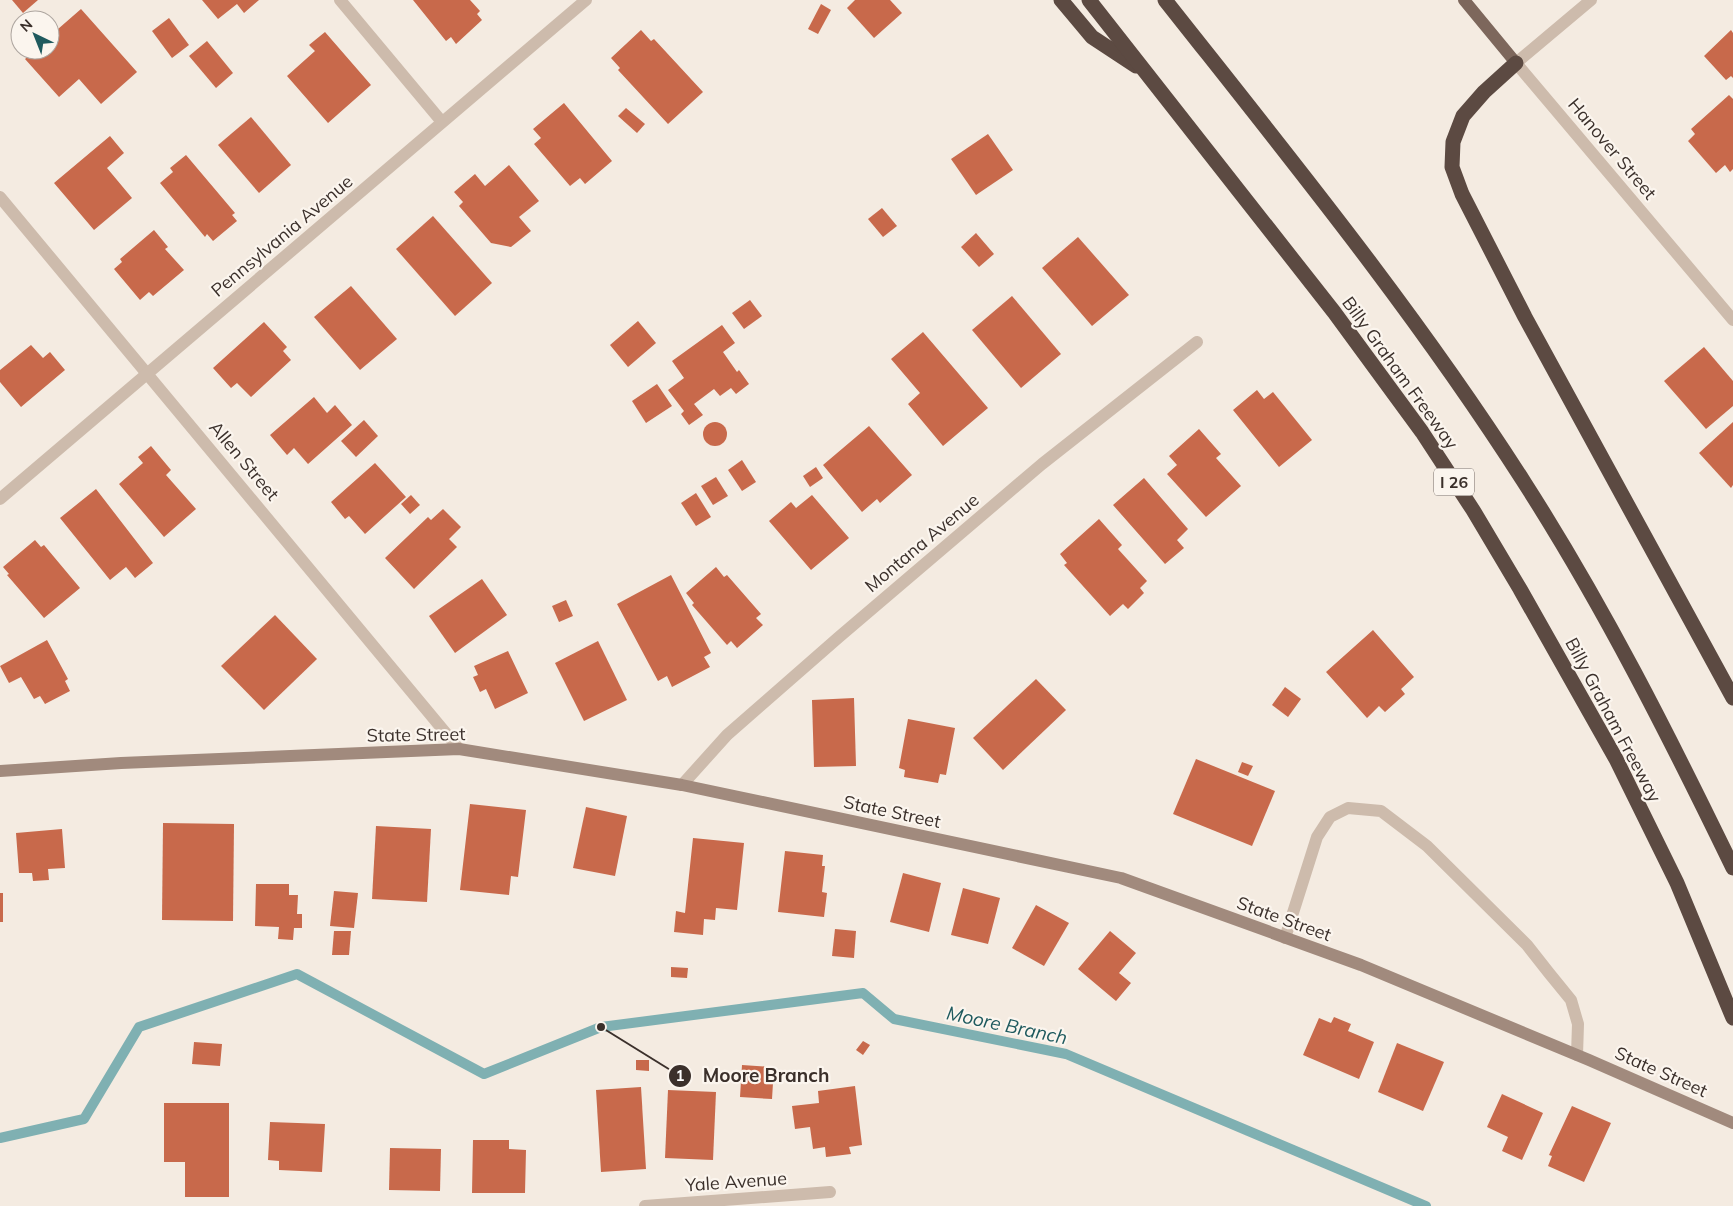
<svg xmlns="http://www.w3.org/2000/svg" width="1733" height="1206" viewBox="0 0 1733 1206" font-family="Mulish,sans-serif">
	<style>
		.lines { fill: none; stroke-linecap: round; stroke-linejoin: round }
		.stream { stroke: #7fb0b2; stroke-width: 10 }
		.building { fill: #c8694b }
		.lane { stroke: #cdbbac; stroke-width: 12 }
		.street { stroke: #cdbbac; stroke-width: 12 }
		.secondary { stroke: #a18a7d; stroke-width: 12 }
		.primary { stroke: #7d675c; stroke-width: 12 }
		.highway { stroke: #5c4a42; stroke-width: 15 }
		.labels { text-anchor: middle; stroke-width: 4.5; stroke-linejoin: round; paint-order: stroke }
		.shield { fill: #fbf5ee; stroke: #756b66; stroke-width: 1 }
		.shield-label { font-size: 16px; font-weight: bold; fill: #3b302b }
		.street-label { font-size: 18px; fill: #3b302b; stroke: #fbf5ee }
		.water-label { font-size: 19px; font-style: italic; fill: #1f5a5e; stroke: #fbf5ee }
		.leader { fill: none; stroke: #3b302b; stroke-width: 2 }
		.callout-dot { fill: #3b302b; stroke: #fbf5ee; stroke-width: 2 }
		.mark-label { font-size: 15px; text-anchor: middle; font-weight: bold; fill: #fff }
		.callout-label { font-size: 19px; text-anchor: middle; font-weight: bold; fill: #3b302b; stroke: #fbf5ee; stroke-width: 4.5; stroke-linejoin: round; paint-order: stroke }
	</style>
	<rect width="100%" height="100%" fill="#f4ebe1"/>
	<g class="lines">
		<path class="stream" d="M0,1138l84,-19 55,-92 158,-53 187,100 117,-47 262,-34 31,26 172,35 360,152"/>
	</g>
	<g class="building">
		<path d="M12,0h26l-15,13z"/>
		<path d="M202,0h57l-15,13 -7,-9 -19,15z"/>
		<path d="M413,0h57l10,11 -3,3 5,6 -26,24 -5,-7 -5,4z"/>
		<path d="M855,0h35l12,13 -28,25 -27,-30z"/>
		<path d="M821,4l10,6 -13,24 -10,-5z"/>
		<path d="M81,9l56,63 -36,32 -22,-25 -20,18 -34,-38 10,-9h15v-14z"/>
		<path d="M169,18l20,27 -17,13 -20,-27z"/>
		<path d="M641,30l10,11 3,-2 49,53 -35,32 -50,-54 2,-2 -9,-10z"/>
		<path d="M1731,30l2,3v45l-2,-2 -5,4 -22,-24z"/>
		<path d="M325,32l46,53 -43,38 -41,-47 28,-25 -6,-6z"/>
		<path d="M207,41l26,32 -17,15 -27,-32z"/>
		<path d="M1729,95l4,4v70l-3,3 -5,-7 -9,8 -28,-32 7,-7 -4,-5z"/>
		<path d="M564,103l48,58 -27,23 -5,-6 -10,8 -36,-42 7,-6 -8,-9z"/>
		<path d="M626,108l19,16 -8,9 -19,-17z"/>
		<path d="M251,117l40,48 -32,28 -41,-48z"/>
		<path d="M988,134l25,36 -37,25 -25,-36z"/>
		<path d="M110,136l14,17 -17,15 25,30 -38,32 -40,-47z"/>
		<path d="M186,155l49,58 -3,2 5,6 -24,20 -6,-7 -2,3 -45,-54 13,-11 -3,-4z"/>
		<path d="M509,165l30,36 -20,16 12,14 -20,16 -20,-4 -32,-37 4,-4 -9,-10 21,-18 10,12z"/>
		<path d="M882,208l15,18 -14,11 -15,-18z"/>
		<path d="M433,216l59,67 -37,33 -59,-67z"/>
		<path d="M154,230l14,17 -3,2 19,21 -31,26 -4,-4 -9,8 -26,-31 8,-7 -2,-3z"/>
		<path d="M976,233l18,21 -15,13 -18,-20z"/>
		<path d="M1078,237l51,58 -37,31 -50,-58z"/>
		<path d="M351,286l46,53 -37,31 -46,-53z"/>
		<path d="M1012,296l49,58 -40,34 -49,-58z"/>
		<path d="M750,300l12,16 -18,13 -12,-16z"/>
		<path d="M638,321l18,22 -28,24 -18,-22z"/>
		<path d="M264,322l23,25 -4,4 8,9 -40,37 -14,-14 -6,5 -18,-20z"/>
		<path d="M722,325l13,18 -12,9 14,20 2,-2 10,14 -13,10 -5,-6 -11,8 -6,-7 -20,15 9,11 -14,10 -8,-11 3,-3 -16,-21 16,-12 -12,-17z"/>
		<path d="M923,332l65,76 -45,38 -35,-42 12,-11 -29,-34z"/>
		<path d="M31,345l12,13 7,-6 15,18 -44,37 -21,-25v-12z"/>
		<path d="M1704,347l29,34v25l-27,23 -42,-48z"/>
		<path d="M657,384l15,22 -26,17 -14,-22z"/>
		<path d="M1257,390l7,9 9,-7 39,48 -33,27 -46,-57z"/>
		<path d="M314,397l13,16 8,-8 17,20 -44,39 -14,-16 -7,7 -17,-20z"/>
		<path d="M364,420l14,16 -22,21 -15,-16z"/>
		<circle cx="715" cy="434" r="12"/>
		<path d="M1733,422v63l-2,3 -32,-35z"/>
		<path d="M869,426l43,49 -32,28 -3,-4 -15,13 -39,-47z"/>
		<path d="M1199,429l22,25 -5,4 25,28 -35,31 -39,-43 10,-9 -8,-9z"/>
		<path d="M151,446l20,24 -5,5 30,34 -32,28 -45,-53 24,-21 -5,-6z"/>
		<path d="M742,460l14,22 -14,9 -14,-21z"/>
		<path d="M375,463l31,34 -41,37 -16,-18 -4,3 -14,-17z"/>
		<path d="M816,467l7,11 -13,9 -7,-11z"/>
		<path d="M716,477l12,19 -15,9 -12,-19z"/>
		<path d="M1144,478l44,51 -11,11 7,8 -19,16 -52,-59z"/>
		<path d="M96,489l57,74 -18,15 -9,-11 -16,13 -50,-62z"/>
		<path d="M696,493l15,24 -15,9 -15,-23z"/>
		<path d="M411,495l9,10 -10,9 -9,-10z"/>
		<path d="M812,495l37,43 -38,32 -42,-49 22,-19 5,6z"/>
		<path d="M443,509l18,18 -12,12 8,8 -43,42 -29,-31 43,-41 3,3z"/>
		<path d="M1099,519l23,26 -4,4 29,32 -7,7 4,5 -16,16 -5,-5 -13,12 -46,-51 3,-2 -7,-9z"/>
		<path d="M35,540l6,7 3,-2 36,43 -36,30 -37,-43 2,-1 -6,-7z"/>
		<path d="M716,567l8,10 3,-2 34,39 -5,4 7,7 -26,23 -6,-7 -4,4 -35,-40 2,-2 -8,-10z"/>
		<path d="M671,575l40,78 -7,4 6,10 -38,20 -5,-11 -9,5 -41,-77z"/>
		<path d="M482,579l25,36 -52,38 -26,-37z"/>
		<path d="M566,600l7,16 -14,6 -7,-16z"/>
		<path d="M275,615l42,44 -53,51 -43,-44z"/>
		<path d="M1373,630l41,47 -13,12 4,5 -20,18 -6,-6 -12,12 -41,-46z"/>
		<path d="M47,640l21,39 -3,2 5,10 -25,13 -5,-8 -6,3 -13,-22 -12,6 -9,-17z"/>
		<path d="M598,641l29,59 -43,21 -29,-58z"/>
		<path d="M508,651l20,42 -33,16 -9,-20 -6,3 -7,-15 5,-2 -4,-9z"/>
		<path d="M1036,679l30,31 -63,60 -30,-32z"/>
		<path d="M1285,687l16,12 -13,18 -16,-12z"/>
		<path d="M854,698l2,68 -42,1 -2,-67z"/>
		<path d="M908,719l47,9 -9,47 -6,-1 -2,9 -34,-6 1,-7 -6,-2z"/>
		<path d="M1196,759l79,32 -23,55 -79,-32z"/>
		<path d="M1242,762l11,4 -5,10 -10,-4z"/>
		<path d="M470,804l56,6 -8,67 -7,-1 -2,19 -49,-5z"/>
		<path d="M586,807l41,9 -12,60 -42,-8z"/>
		<path d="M163,823l71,1 -1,97 -71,-1z"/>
		<path d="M376,826l55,3 -4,73 -55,-3z"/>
		<path d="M62,829l3,39 -17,1 1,11 -16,1 -1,-8h-13l-3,-40z"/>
		<path d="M693,838l51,5 -7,67 -21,-2 -1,12 -11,-1 -1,16 -29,-3 2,-21 9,2z"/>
		<path d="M785,851l38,4 -1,11h3l-3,26 5,1 -3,24 -46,-5z"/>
		<path d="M903,873l38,10 -12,49 -39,-10z"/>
		<path d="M256,884h33v11h9l-1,19h5v14h-8l-1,12 -15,-1 1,-12 -24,-1z"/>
		<path d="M963,888l37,10 -12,46 -37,-9z"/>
		<path d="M334,891l24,2 -4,35 -24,-2z"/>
		<rect x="0" y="893" width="3" height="29"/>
		<path d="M1036,905l33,18 -25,43 -32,-18z"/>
		<path d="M835,929l21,2 -2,27 -22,-2z"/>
		<path d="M334,931h17l-2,24h-17z"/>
		<path d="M1110,931l26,22 -17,20 12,10 -15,18 -38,-32z"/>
		<path d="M671,967l17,1 -1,10 -16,-1z"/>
		<path d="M1334,1017l17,7 -3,7 26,11 -15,37 -56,-24 16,-37 12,5z"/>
		<path d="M863,1041l7,4 -7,10 -7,-5z"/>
		<path d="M194,1042l28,2 -2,22 -28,-2z"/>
		<path d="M1397,1043l47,19 -21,49 -45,-19z"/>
		<path d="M636,1060h13v11l-13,-1z"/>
		<path d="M742,1065l32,2 -2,32 -32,-2z"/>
		<path d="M855,1086l7,59 -13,2 2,7 -25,3 -1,-10 -12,2 -3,-22 -15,2 -3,-23 27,-3 -1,-12z"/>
		<path d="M641,1087l5,82 -45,3 -5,-82z"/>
		<path d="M668,1090l48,2 -3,68 -48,-2z"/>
		<path d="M1502,1094l41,19 -21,47 -20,-9 6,-14 -21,-10z"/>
		<path d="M164,1103h65v94h-44v-35h-21z"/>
		<path d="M1572,1106l39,17 -27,59 -36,-16 4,-10 -3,-1z"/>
		<path d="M270,1122l55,2 -3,48 -43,-2v-9l-11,-1z"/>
		<path d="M473,1140h36v9l17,1 -1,43h-53z"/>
		<path d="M390,1148l51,1 -1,42 -51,-1z"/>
	</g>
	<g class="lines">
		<path class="lane" d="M1285,938l32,-101 13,-20 18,-9 33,3 46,35 100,99 22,28 22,27 7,24 -1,31"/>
		<g class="street">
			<path d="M340,0l102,122"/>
			<path d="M1591,0l-75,63 217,257"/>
			<path d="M0,197l459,552"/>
			<path d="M0,499l586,-499"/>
			<path d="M682,785l45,-50 112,-98 203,-173 155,-122"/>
			<path d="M645,1206l185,-14"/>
		</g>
		<path class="secondary" d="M0,771l121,-8 338,-14 223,36 439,93 240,87 228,95 144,63"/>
		<path class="primary" d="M1464,0l52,63"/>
		<g class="highway">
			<path d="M1061,0l31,37 44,29"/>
			<path d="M1089,0l245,312 88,120 51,78 47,79 96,170 61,124 56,135"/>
			<path d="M1165,0c124,157 251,313 359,482 79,123 145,254 209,386"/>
			<path d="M1516,63l-32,29 -21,24 -10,26 -1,25 10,27 63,123 208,381"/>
		</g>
	</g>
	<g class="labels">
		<rect class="shield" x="1434" y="468.5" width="40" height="27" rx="4"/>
		<g class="shield-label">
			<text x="1454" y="488">I 26</text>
		</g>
		<g class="street-label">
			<text transform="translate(1612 149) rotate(50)" y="6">Hanover Street</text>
			<text transform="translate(282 236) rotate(-40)" y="6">Pennsylvania Avenue</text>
			<text transform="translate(1400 373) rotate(54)" y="6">Billy Graham Freeway</text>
			<text transform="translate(244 461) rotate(50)" y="6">Allen Street</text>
			<text transform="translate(922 543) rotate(-40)" y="6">Montana Avenue</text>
			<text transform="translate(1613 720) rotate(62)" y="6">Billy Graham Freeway</text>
			<text transform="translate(416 735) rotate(-1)" y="6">State Street</text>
			<text transform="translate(892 812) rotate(12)" y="6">State Street</text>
			<text transform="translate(1284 919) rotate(20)" y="6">State Street</text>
			<text transform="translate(1661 1072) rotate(24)" y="6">State Street</text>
			<text transform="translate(736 1182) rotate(-4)" y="6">Yale Avenue</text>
		</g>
		<g class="water-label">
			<text transform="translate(1007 1025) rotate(12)" y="7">Moore Branch</text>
		</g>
	</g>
	<path class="leader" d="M601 1027L680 1076"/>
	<g class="callout-dot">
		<circle cx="601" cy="1027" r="5"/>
		<circle cx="680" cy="1076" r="12"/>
	</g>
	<g class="mark-label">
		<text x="680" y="1081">1</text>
	</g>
	<g class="callout-label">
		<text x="766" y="1082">Moore Branch</text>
	</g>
	<g transform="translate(35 35) rotate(317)"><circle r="24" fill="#fbf5ee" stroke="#aea6a0"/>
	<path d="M0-4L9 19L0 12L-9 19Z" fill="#1f5a5e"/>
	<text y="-8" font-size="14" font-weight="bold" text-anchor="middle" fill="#3b302b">N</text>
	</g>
</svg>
